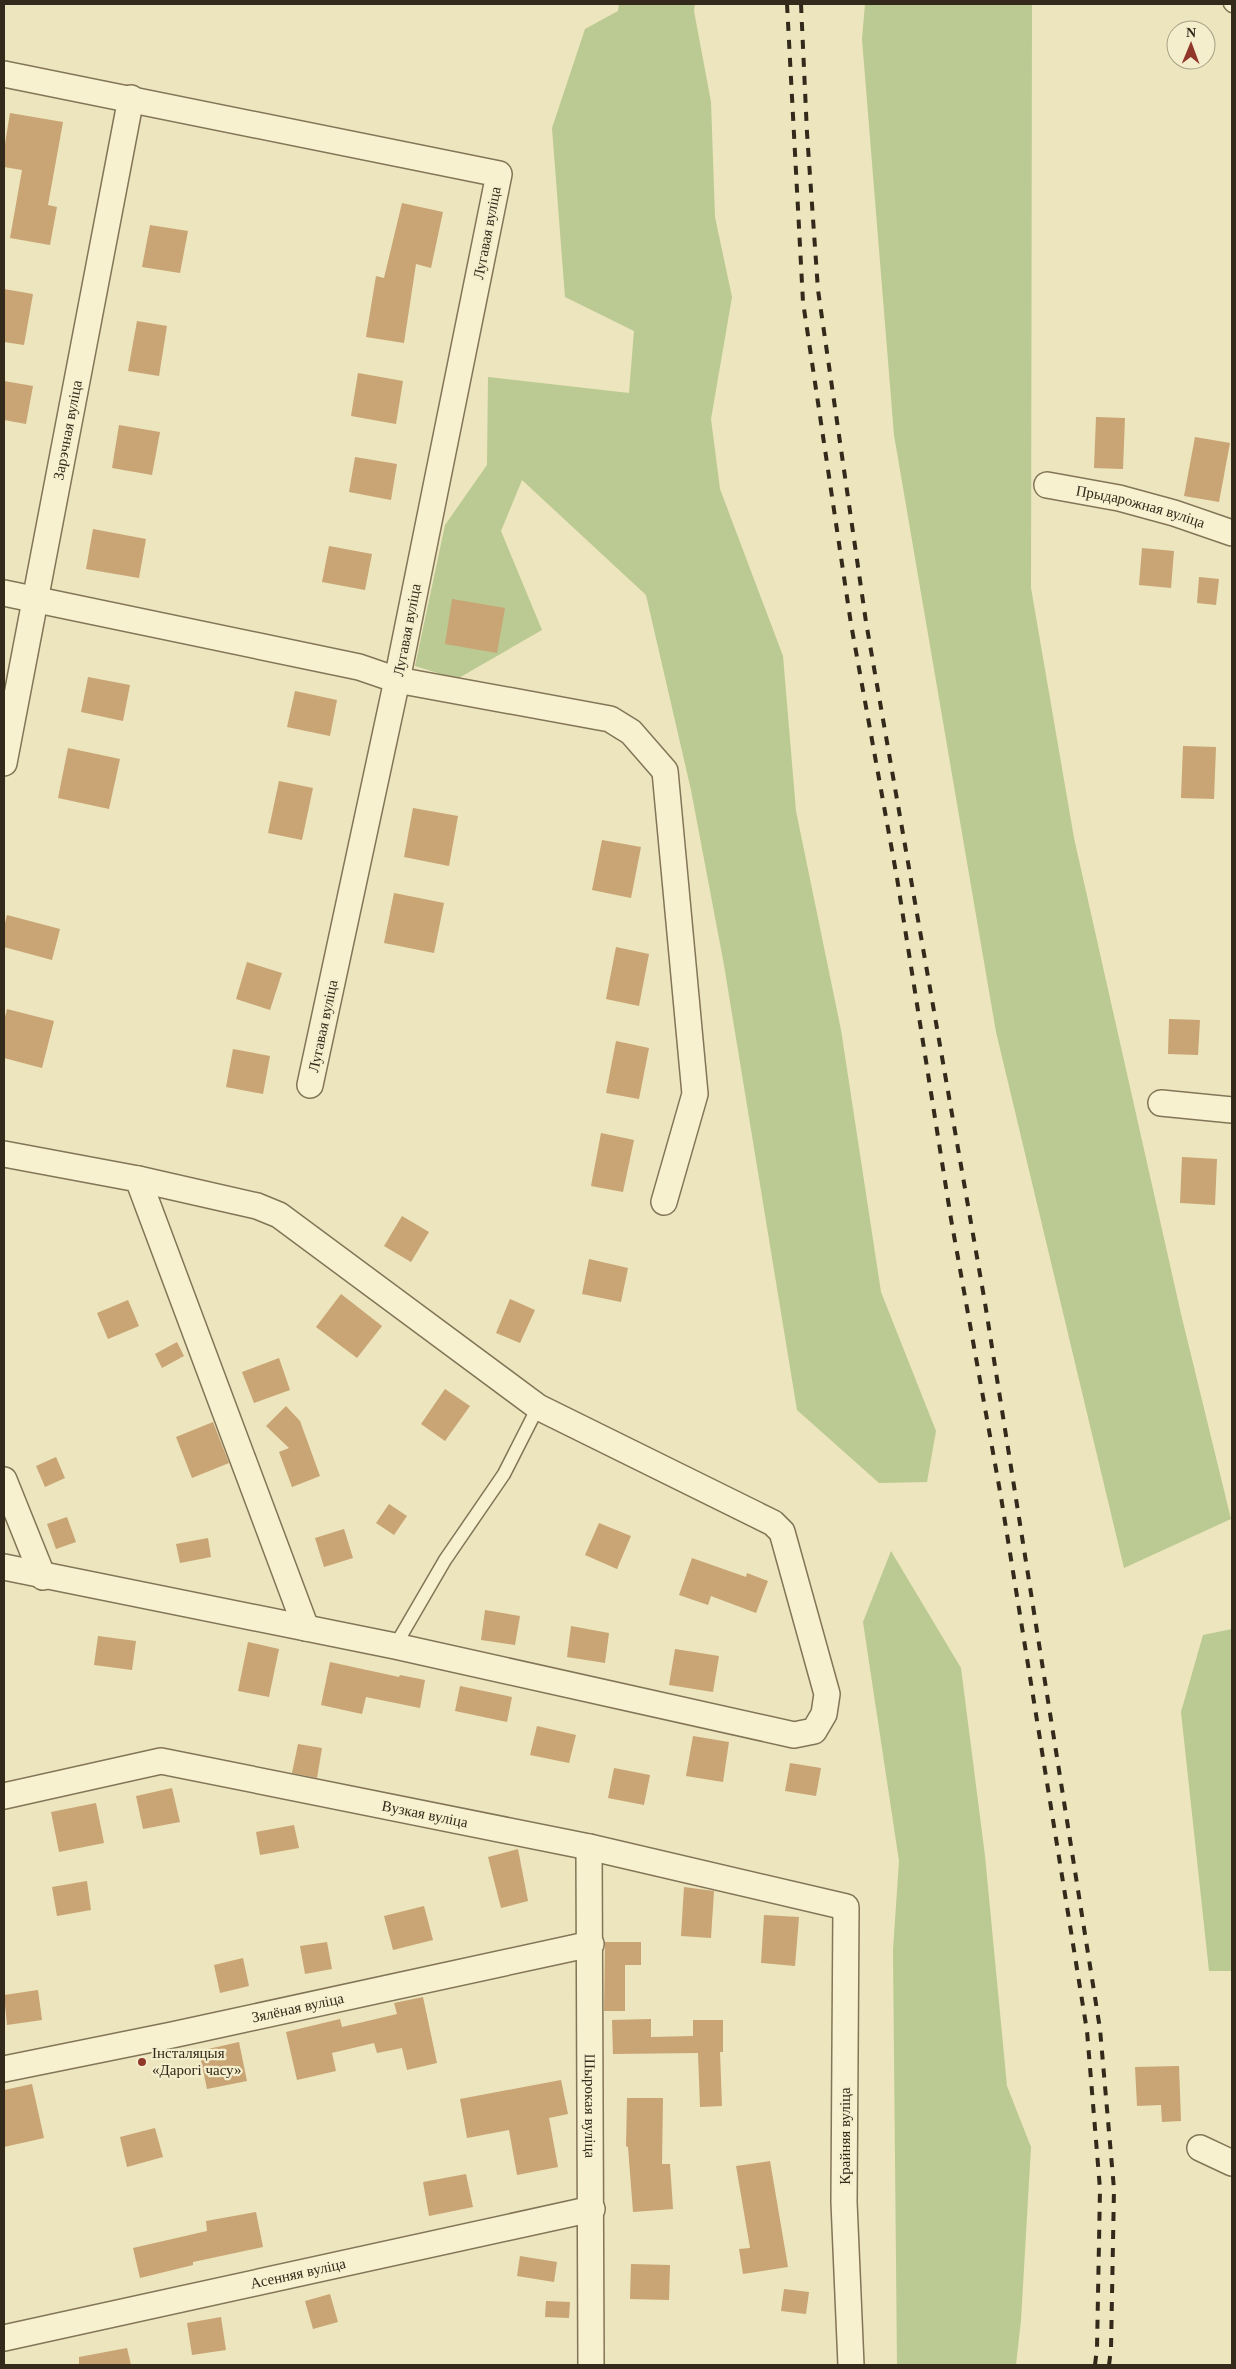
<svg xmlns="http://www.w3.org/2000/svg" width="1236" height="2369" viewBox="0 0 1236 2369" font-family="'Times New Roman',serif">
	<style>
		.green { fill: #bbc992 }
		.building { fill: #c9a474 }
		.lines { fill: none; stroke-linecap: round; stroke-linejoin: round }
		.service-casing { stroke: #837557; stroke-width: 15 }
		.minor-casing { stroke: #837557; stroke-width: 28 }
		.service { stroke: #f7f1d0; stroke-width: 12 }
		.minor { stroke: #f7f1d0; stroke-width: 25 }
		.rail { stroke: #332a1b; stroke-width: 4; stroke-dasharray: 9 9; stroke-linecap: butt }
		.poi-dot { fill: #903729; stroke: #f4eecc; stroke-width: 2 }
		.labels { text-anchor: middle; stroke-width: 4.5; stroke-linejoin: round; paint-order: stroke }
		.street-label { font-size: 15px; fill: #332a1b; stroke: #f4eecc }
		.poi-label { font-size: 15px; fill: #332a1b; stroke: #f4eecc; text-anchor: start }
	</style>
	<rect width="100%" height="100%" fill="#ece5bd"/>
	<g class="green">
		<path d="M619,4h76l-1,7 17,91 4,115 17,80 -21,122 9,70 63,167 13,155 45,219 40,262 55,139 -9,51 -48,1 -82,-73 -73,-445 -33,-175 -45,-195 -124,-115 -21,51 41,99 -85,49 -42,-13 30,-141 42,-60 1,-88 141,16 5,-62 -69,-34 -13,-169 33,-99 33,-18z"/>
		<path d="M865,4h167l-1,584 43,250 107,476 50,205 -107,49 -128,-536 -102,-597 -32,-396z"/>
		<path d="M891,1551l70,117 24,188 22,230 24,61 -10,173 -5,45h-119l-4,-415 6,-89 -36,-239z"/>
		<path d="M1232,1629v342h-23l-28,-259 22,-77z"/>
	</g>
	<g class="building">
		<path d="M10,113l53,9 -15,83 9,2 -7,38 -40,-7 12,-68 -18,-3v-17z"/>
		<path d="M402,203l41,9 -12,56 -15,-4 -12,79 -38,-6 10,-61 8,2z"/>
		<path d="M150,225l38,6 -8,42 -38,-6z"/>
		<path d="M4,289l29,5 -9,51 -20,-3z"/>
		<path d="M137,321l30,5 -8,50 -31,-5z"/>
		<path d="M358,373l45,8 -7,43 -45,-8z"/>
		<path d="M4,381l29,5 -7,38 -22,-4z"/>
		<path d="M1096,417l29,1 -2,51 -29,-1z"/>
		<path d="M119,425l41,7 -8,43 -40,-7z"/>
		<path d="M1195,437l35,6 -11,59 -35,-6z"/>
		<path d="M355,457l42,7 -6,36 -42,-8z"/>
		<path d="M93,529l53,10 -7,39 -53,-9z"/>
		<path d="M329,546l43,8 -7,36 -43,-8z"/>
		<path d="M1142,548l32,3 -3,37 -32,-3z"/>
		<path d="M1199,577l20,2 -3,26 -19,-2z"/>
		<path d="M452,599l53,9 -8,45 -52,-9z"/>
		<path d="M88,677l42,8 -7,36 -42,-9z"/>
		<path d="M295,691l42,9 -7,36 -43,-9z"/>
		<path d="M1183,746l33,1 -2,52 -33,-1z"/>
		<path d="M68,748l52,11 -11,50 -51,-11z"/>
		<path d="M279,781l34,7 -11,52 -34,-7z"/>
		<path d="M413,808l45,8 -9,50 -45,-9z"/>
		<path d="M602,840l39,7 -10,51 -39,-8z"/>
		<path d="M394,893l50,10 -10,50 -50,-10z"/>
		<path d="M7,915l53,14 -8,31 -48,-13v-20z"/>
		<path d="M616,947l33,7 -10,52 -33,-7z"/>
		<path d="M247,962l35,11 -12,37 -34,-11z"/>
		<path d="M7,1009l47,12 -12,47 -38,-10v-37z"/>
		<path d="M1169,1019l31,1 -2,35 -30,-1z"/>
		<path d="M616,1041l33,7 -10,51 -33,-6z"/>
		<path d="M233,1049l37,7 -7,38 -37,-7z"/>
		<path d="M601,1133l33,7 -11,52 -32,-6z"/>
		<path d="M1182,1157l35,2 -2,46 -35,-2z"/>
		<path d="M402,1216l27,16 -18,30 -27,-16z"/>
		<path d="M589,1259l39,9 -7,34 -39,-8z"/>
		<path d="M341,1294l41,32 -25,32 -41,-31z"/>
		<path d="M510,1299l25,11 -15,33 -24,-10z"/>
		<path d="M128,1300l11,26 -31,13 -11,-26z"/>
		<path d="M177,1342l7,14 -22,12 -7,-14z"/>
		<path d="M279,1358l11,32 -36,13 -12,-31z"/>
		<path d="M445,1389l25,17 -25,35 -24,-17z"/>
		<path d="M286,1406l14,15 20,55 -28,11 -13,-35 10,-4 -23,-22z"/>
		<path d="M213,1422l16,41 -37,15 -16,-41z"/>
		<path d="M56,1457l9,21 -20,9 -9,-21z"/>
		<path d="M389,1504l18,12 -13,19 -18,-12z"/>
		<path d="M67,1517l9,25 -20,7 -9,-25z"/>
		<path d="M599,1523l32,13 -14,33 -32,-14z"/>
		<path d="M344,1529l9,29 -29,9 -9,-29z"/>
		<path d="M208,1538l3,19 -31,6 -4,-19z"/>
		<path d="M692,1558l54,19 1,-4 21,8 -12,32 -45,-17 -3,9 -29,-10z"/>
		<path d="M485,1610l35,6 -5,29 -34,-5z"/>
		<path d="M571,1626l38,7 -4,30 -38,-6z"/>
		<path d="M98,1636l38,5 -4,29 -38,-5z"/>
		<path d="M248,1642l31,7 -10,48 -31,-6z"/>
		<path d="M675,1649l44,7 -6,36 -44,-7z"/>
		<path d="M330,1662l69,15 1,-2 25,5 -5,28 -54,-11 -4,17 -41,-9z"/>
		<path d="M460,1686l52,11 -5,25 -52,-11z"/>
		<path d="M537,1726l39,9 -7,28 -39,-8z"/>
		<path d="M693,1736l36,6 -6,40 -37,-6z"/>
		<path d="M298,1744l24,4 -5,30 -25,-5z"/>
		<path d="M790,1763l31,5 -5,28 -31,-5z"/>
		<path d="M614,1768l36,7 -6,30 -36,-7z"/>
		<path d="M172,1788l8,34 -37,7 -7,-33z"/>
		<path d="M96,1803l8,40 -45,9 -8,-40z"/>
		<path d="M294,1825l5,23 -39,7 -4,-23z"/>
		<path d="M518,1849l10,52 -27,7 -13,-51z"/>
		<path d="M87,1881l4,29 -34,6 -5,-29z"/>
		<path d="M684,1887l30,4 -3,47 -30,-2z"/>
		<path d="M424,1906l9,34 -40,10 -9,-34z"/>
		<path d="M764,1915l35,2 -4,49 -34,-3z"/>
		<path d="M327,1942l5,27 -27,5 -5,-28z"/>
		<path d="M605,1942h36v23h-16v46h-21z"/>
		<path d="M243,1958l6,28 -29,7 -6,-28z"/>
		<path d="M38,1990l4,30 -35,5 -3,-30z"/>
		<path d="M423,1997l14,66 -30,7 -5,-22 -25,5 -3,-10 -42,10 4,18 -39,9 -11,-48 54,-13 2,8 55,-13 -3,-11z"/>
		<path d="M651,2019v18l42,-1v-16h30v32h-3l2,54 -22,1 -2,-54 -85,1 -1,-34z"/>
		<path d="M239,2042l8,39 -40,8 -8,-38z"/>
		<path d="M1179,2066l2,55 -19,1 -1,-17 -24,1 -2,-39z"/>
		<path d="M561,2080l7,34 -19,4 9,49 -41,8 -8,-45 -42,8 -7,-39z"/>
		<path d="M32,2084l12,54 -40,9v-57z"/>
		<path d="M627,2098h36l-1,66h8l3,45 -40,3 -5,-65 -2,-1z"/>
		<path d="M155,2128l8,29 -36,10 -7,-30z"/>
		<path d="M770,2161l18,106 -45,7 -4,-25 11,-1 -14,-82z"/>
		<path d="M466,2174l7,33 -44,9 -6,-34z"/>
		<path d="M256,2212l7,35 -70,15v3l-53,13 -7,-30 74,-17 -1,-10z"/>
		<path d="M520,2256l37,6 -3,20 -37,-6z"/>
		<path d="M631,2264l39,1 -1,35 -39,-1z"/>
		<path d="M784,2289l25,3 -3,22 -25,-3z"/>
		<path d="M330,2294l8,28 -25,7 -8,-28z"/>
		<path d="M546,2301l24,1 -1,16 -24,-1z"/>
		<path d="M221,2317l5,33 -34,5 -5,-32z"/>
		<path d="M127,2348l4,17h-52v-8z"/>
	</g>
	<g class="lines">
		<defs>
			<g id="service">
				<path d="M1230,4l2,2"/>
				<path d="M395,1646l50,-86 59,-86 34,-67"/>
			</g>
			<g id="minor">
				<path d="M4,74l495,100 -102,506 -87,405"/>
				<path id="s1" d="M1047,485l72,13 55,15 58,20"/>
				<path d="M4,593l355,74 38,13 213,39 21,13 34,39 30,323 -31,108"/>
				<path id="s2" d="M4,763l127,-665"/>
				<path d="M1161,1103l71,7"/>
				<path d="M4,1154l134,25 168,449"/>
				<path d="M4,1480l39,97"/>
				<path d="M4,1567l391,79 399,89 20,-4 10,-17 3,-20 -45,-162 -9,-9 -235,-116 -259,-192 -22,-9 -119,-27"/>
				<path id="s3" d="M4,1796l157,-35 428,86 257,60 -2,295 7,163"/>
				<path id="s4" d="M589,1847l2,518"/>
				<path id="s5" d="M4,2069l168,-34 419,-91"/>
				<path d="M1200,2148l32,15"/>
				<path id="s6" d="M4,2338l588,-129"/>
			</g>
		</defs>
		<use href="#service" class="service-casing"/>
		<use href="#minor" class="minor-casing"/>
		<use href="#service" class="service"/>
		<use href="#minor" class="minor"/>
		<g class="rail">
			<path d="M787,4l16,298 48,322 46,254 54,341 50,278 86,534 13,158 -3,159 -2,17"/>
			<path d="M801,4l6,129 11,157 48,332 119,681 115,726 14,160 -3,160 -2,16"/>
		</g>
	</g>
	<circle class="poi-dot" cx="142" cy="2062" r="5"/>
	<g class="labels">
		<g class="street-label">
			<text transform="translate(487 233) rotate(-79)" y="5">Лугавая вуліца</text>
			<text dy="5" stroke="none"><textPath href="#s2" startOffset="339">Зарэчная вуліца</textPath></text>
			<text dy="5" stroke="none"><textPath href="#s1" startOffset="96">Прыдарожная вуліца</textPath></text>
			<text transform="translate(407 630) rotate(-79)" y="5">Лугавая вуліца</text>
			<text transform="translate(323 1026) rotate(-78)" y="5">Лугавая вуліца</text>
			<text dy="5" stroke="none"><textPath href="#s3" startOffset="430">Вузкая вуліца</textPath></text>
			<text dy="5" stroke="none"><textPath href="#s5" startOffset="300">Зялёная вуліца</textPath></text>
			<text dy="5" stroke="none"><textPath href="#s4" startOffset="259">Шырокая вуліца</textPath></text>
			<text transform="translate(845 2136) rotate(-90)" y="5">Крайняя вуліца</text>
			<text dy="5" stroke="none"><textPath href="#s6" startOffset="301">Асенняя вуліца</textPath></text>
		</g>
		<g class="poi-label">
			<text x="152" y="2058">Інсталяцыя<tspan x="152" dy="17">«Дарогі часу»</tspan></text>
		</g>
	</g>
	<rect width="1236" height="2369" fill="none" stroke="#332a1b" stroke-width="10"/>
	<g transform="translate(1191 45) rotate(1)"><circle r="24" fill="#f4eecc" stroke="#a7a085"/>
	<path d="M0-4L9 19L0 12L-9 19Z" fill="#903729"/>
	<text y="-8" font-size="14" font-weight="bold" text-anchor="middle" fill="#332a1b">N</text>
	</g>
</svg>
